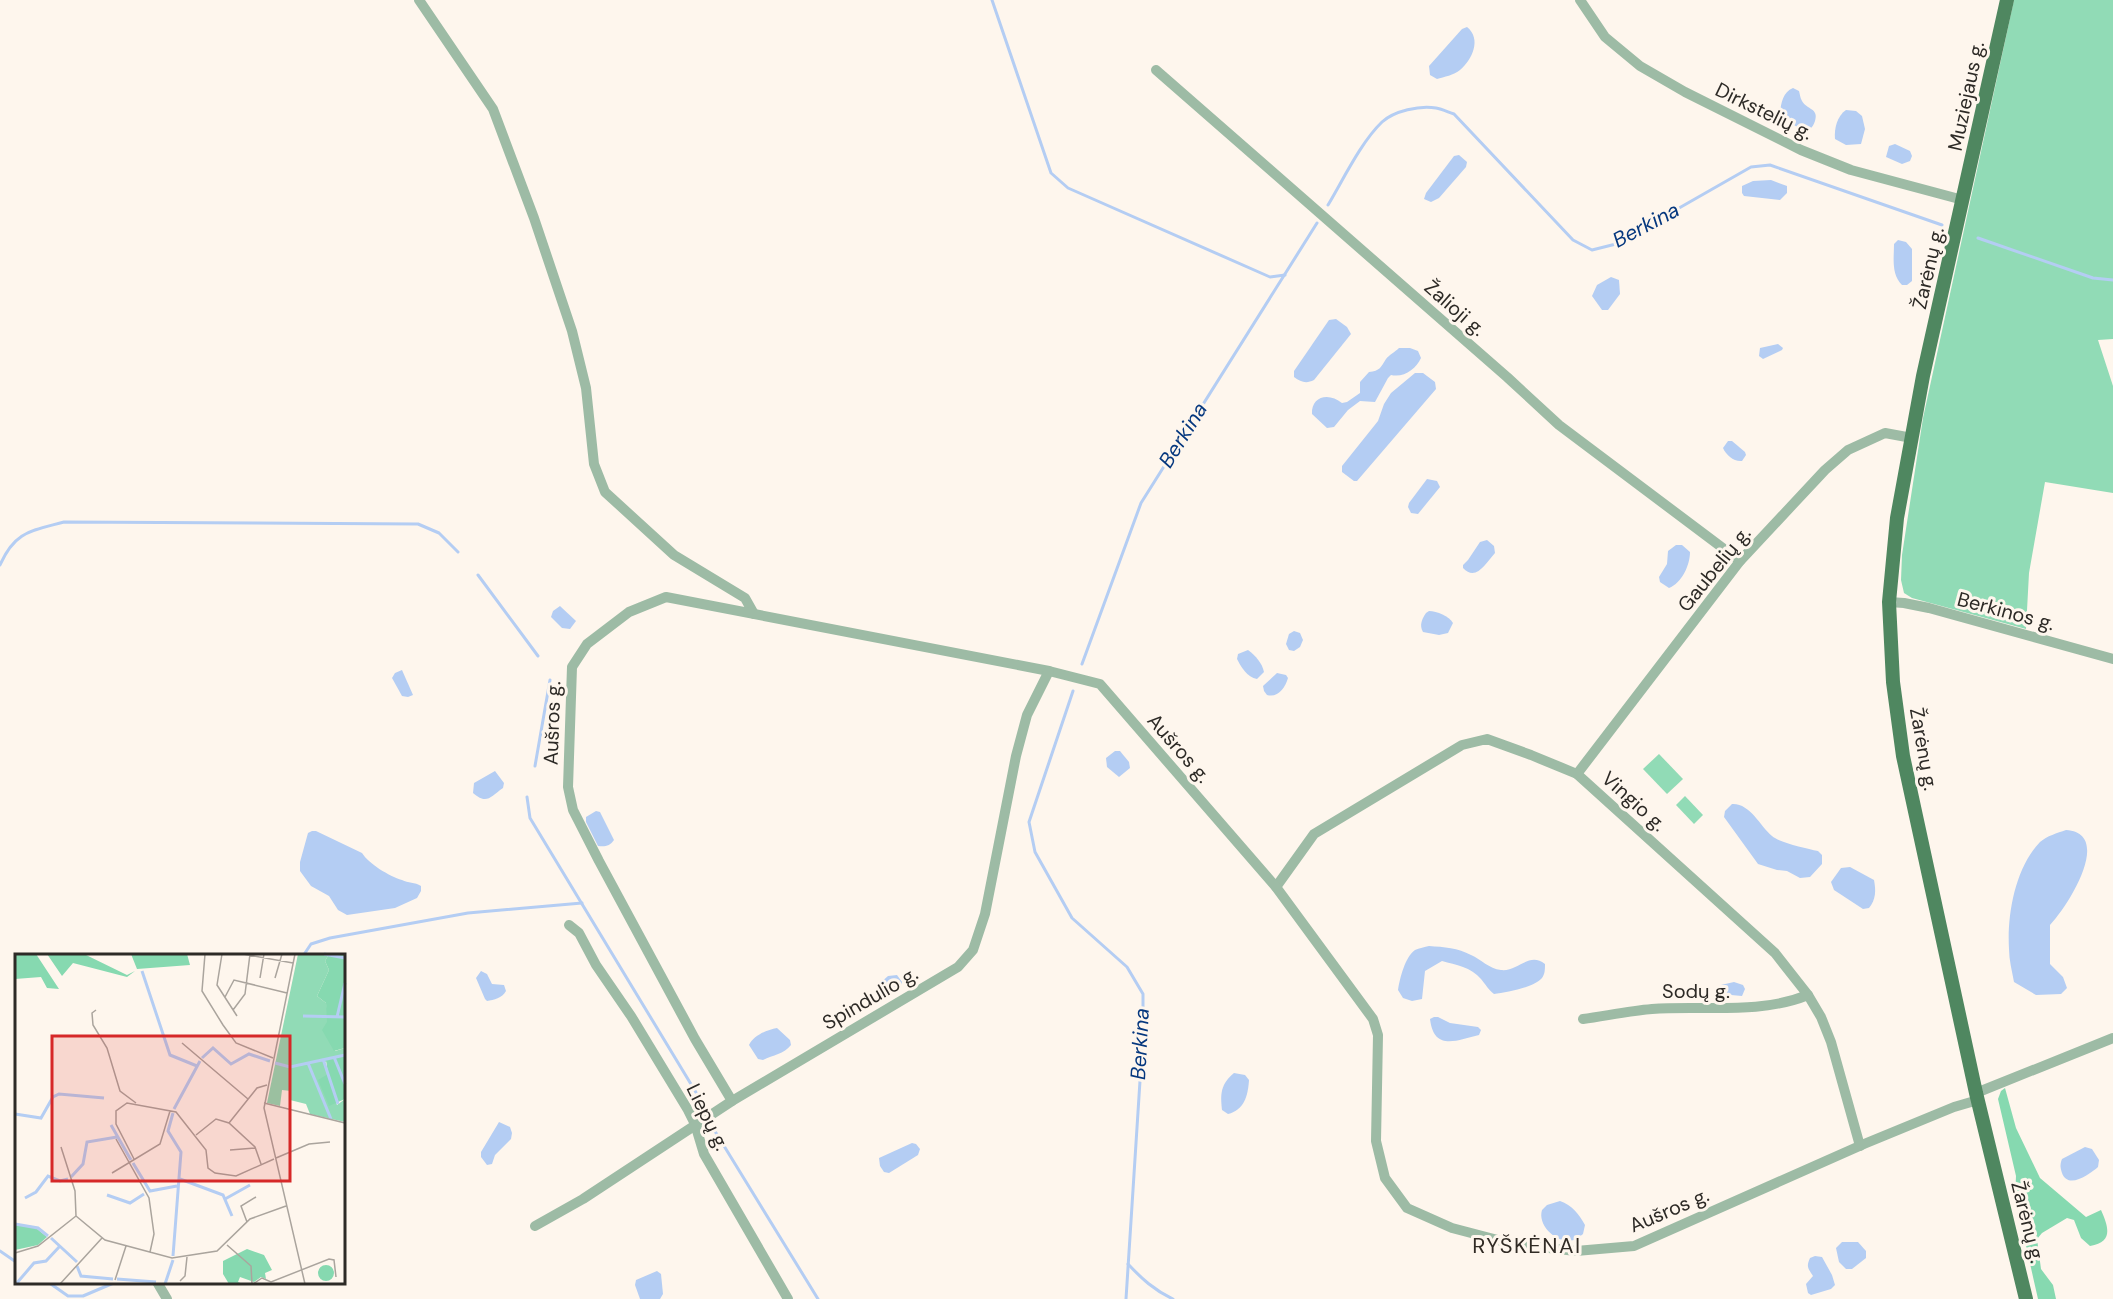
<svg xmlns="http://www.w3.org/2000/svg" width="2113" height="1299" viewBox="0 0 2113 1299" font-family="'DM Sans',sans-serif">
	<style>
		.green { fill: #91dbb6 }
		.forest { fill: #86d9b0 }
		.water { fill: #b4cdf3 }
		.lines { fill: none; stroke-linecap: round; stroke-linejoin: round }
		.stream { stroke: #b4cdf3; stroke-width: 3 }
		.minor { stroke: #9dbba5; stroke-width: 10 }
		.major { stroke: #4f8760; stroke-width: 14 }
		.labels { text-anchor: middle; stroke-width: 6; stroke-linejoin: round; paint-order: stroke }
		.street-label { font-size: 20px; fill: #2d2a26; stroke: #fef6ed }
		.water-label { font-size: 21px; font-style: italic; fill: #05377e; stroke: #fef6ed }
		.quarter-label { font-size: 22px; letter-spacing: 1.5px; fill: #312b25; stroke: #fef6ed }
		.inset-river { fill: none; stroke: #b4cdf3; stroke-width: 3 }
		.inset-road { fill: none; stroke: #aaa49d; stroke-width: 1.5 }
		.view { fill: #d62828; fill-opacity: 0.15; stroke: #d62828; stroke-width: 3 }
		.inset-edge { fill: none; stroke: #2d2a26; stroke-width: 3 }
	</style>
	<rect width="100%" height="100%" fill="#fef6ed"/>
	<g class="green">
		<path d="M2014,0h99v339l-15,1 15,46v107l-68,-11 -16,91 -3,56 -114,-31 -8,-5 -3,-13 1,-25 21,-137z"/>
		<path d="M1659,754l24,25 -16,15 -24,-25z"/>
		<path d="M1685,796l18,19 -9,9 -18,-19z"/>
	</g>
	<path class="forest" d="M2005,1088l11,40 24,50 46,39 15,-7c8,18 12,32 -11,36l-9,-8 -7,-18 -7,-2 -25,15 -5,6 4,30 12,16 3,14h-18l-23,-102 1,-21 -18,-77 3,-8z"/>
	<g class="water">
		<path d="M1467,27c15,12 5,33 -7,43 -6,5 -16,7 -23,9l-7,-4 -1,-9 33,-37z"/>
		<path d="M1793,88l6,3c1,3 1,7 3,10 5,9 17,7 13,20 -2,6 -4,8 -10,10l-17,-9 -8,-9c1,-10 3,-21 13,-25z"/>
		<path d="M1846,110l10,1 6,5 3,13 -4,15 -15,1 -11,-6c-1,-10 2,-23 11,-29z"/>
		<path d="M1895,144l15,7 2,5 -2,5 -8,3 -16,-7 3,-11z"/>
		<path d="M1459,155l8,7 -1,5 -27,31 -8,4 -7,-3 2,-6 28,-37z"/>
		<path d="M1771,180l16,6v7l-7,7 -36,-4 -2,-3v-7l11,-5z"/>
		<path d="M1898,240l8,2 6,7v32l-5,4h-5c-11,-11 -8,-27 -8,-41z"/>
		<path d="M1611,277l8,3 1,14 -12,16h-6l-10,-14 5,-11z"/>
		<path d="M1336,319l11,8 4,7 -37,46c-8,4 -13,2 -20,-3v-6l35,-51z"/>
		<path d="M1778,344l5,4 -1,2 -19,9 -4,-3 1,-8z"/>
		<path d="M1399,348h11l8,3 3,7c-5,11 -17,20 -30,17l-3,3 -13,24 -15,-1 -12,9 -14,17 -7,1 -15,-14c-1,-18 17,-22 30,-11l5,-1 13,-9v-11l9,-10c11,-1 12,-5 17,-13 3,-4 9,-7 13,-11z"/>
		<path d="M1415,373h8l12,9 1,7 -79,92h-3l-12,-9v-6l36,-45 6,-17 7,-11z"/>
		<path d="M1728,441h4l13,11 1,3 -4,6c-8,1 -16,-6 -19,-13z"/>
		<path d="M1427,479l10,2 3,6 -22,27 -7,-1 -3,-6 1,-4z"/>
		<path d="M1487,540l7,6 1,7c-9,10 -19,29 -32,15v-3l5,-5 12,-18z"/>
		<path d="M1676,545h6l8,7c0,13 -8,31 -21,36l-9,-6 -1,-5 8,-13 1,-13z"/>
		<path d="M560,606l16,15 -6,8 -8,-1 -11,-11 2,-6z"/>
		<path d="M1429,611c8,0 20,5 24,12l-5,10 -9,2 -16,-3c-4,-7 -1,-13 3,-19z"/>
		<path d="M1294,631l6,2 3,7 -3,7 -6,4 -5,-1 -3,-6 3,-10z"/>
		<path d="M1248,650c8,6 14,13 16,22l-7,7c-10,-2 -16,-12 -20,-20l1,-5z"/>
		<path d="M402,670l11,25 -5,2 -6,-1 -10,-18 3,-5z"/>
		<path d="M1277,673l9,2 2,3c-3,10 -10,20 -21,17l-3,-4 -1,-5z"/>
		<path d="M1115,751h5l9,11 1,6 -11,9 -12,-10 -1,-9z"/>
		<path d="M495,771l9,12 -1,5c-13,9 -16,17 -30,5l1,-10z"/>
		<path d="M1732,804c18,-1 28,22 40,32 8,7 34,12 46,15l4,4v9l-12,13 -10,1 -13,-7 -10,-1 -19,-6 -34,-47 1,-6z"/>
		<path d="M596,811l4,1 14,28c-4,6 -9,7 -16,6l-12,-24v-5z"/>
		<path d="M2066,830c47,3 4,74 -16,95v39l13,13 4,11 -6,6 -25,1 -22,-13c-2,-11 -5,-22 -5,-33 -2,-34 6,-81 31,-107 7,-6 17,-9 26,-12z"/>
		<path d="M312,831h4l46,22c7,11 27,23 40,27 6,3 13,2 19,6v5l-4,7 -22,10 -48,7 -9,-5 -9,-14 -18,-10 -11,-15v-9l8,-29z"/>
		<path d="M1850,867l24,13c2,11 2,19 -5,28l-6,1 -29,-19 -3,-8 10,-14z"/>
		<path d="M1429,946c15,1 29,2 42,9 10,4 18,14 30,15 17,2 28,-19 44,-6 0,5 0,10 -3,14 -9,10 -35,14 -48,16 -6,-5 -8,-9 -13,-15 -10,-12 -25,-14 -39,-18l-17,10 -3,28 -10,2 -9,-3 -5,-8c2,-12 7,-33 17,-40 4,-2 10,-3 14,-4z"/>
		<path d="M481,971l6,3 5,10 12,1 2,6c-4,7 -12,9 -19,10l-2,-2 -9,-21z"/>
		<path d="M897,975l5,7 -1,4 -15,11c-6,-3 -7,-7 -7,-13l9,-8z"/>
		<path d="M1734,982l9,3 2,4 -3,7 -22,-2 -2,-6 3,-3z"/>
		<path d="M1434,1017h4l12,6 28,4 3,3 -2,5c-22,5 -45,17 -49,-16z"/>
		<path d="M777,1028l13,12 1,5c-7,9 -18,10 -28,15l-5,-1 -9,-14c5,-10 18,-15 28,-17z"/>
		<path d="M1234,1073l11,2 4,5c-1,16 -5,30 -21,34l-6,-4c-2,-17 -1,-26 12,-37z"/>
		<path d="M499,1122l11,5 2,6 -1,6 -16,16 -3,9 -5,1 -6,-8v-5z"/>
		<path d="M912,1143l4,1 4,5 -2,6 -29,18 -5,-1 -4,-6 -1,-8z"/>
		<path d="M2085,1147l7,2 7,11 -1,7c-8,7 -30,23 -36,6 -2,-6 -2,-9 0,-14z"/>
		<path d="M1560,1201c12,4 19,13 25,24l-2,9c-3,2 -6,5 -9,6 -16,5 -37,-14 -32,-30l5,-5z"/>
		<path d="M1842,1242h16l8,9v7l-14,11h-6l-7,-7 -3,-14z"/>
		<path d="M1815,1256l7,1 10,18 3,10 -4,4 -20,6 -3,-2 -2,-9 7,-8c-5,-8 -7,-9 -3,-18z"/>
		<path d="M657,1271l4,3 2,20 -3,5h-20l-5,-14 1,-5z"/>
	</g>
	<g class="lines">
		<g class="stream">
			<path d="M992,0l59,173 17,15 202,89 15,-2"/>
			<path d="M1328,205c15,-25 33,-63 54,-83 12,-11 38,-17 54,-14 6,1 12,4 18,6l119,126 19,10 24,-6 135,-77 19,-2 172,60"/>
			<path d="M1978,238l115,40 20,2"/>
			<path d="M0,565c15,-34 31,-34 64,-43l354,2 21,9 19,19"/>
			<path d="M478,575l60,81"/>
			<path d="M1082,664l59,-161 176,-280"/>
			<path d="M1073,691l-44,131 6,30 37,66 55,49 16,27v40l-17,265"/>
			<path d="M535,766l15,-86"/>
			<path d="M527,797l3,21 173,286"/>
			<path d="M303,956l8,-12 19,-6 138,-25 114,-10"/>
			<path d="M713,1128l105,171"/>
			<path d="M0,1251l16,11"/>
			<path d="M1128,1264c14,15 26,26 45,35"/>
			<path d="M48,1282l20,14h15l33,-14"/>
		</g>
		<g class="minor">
			<path d="M419,0l74,109 41,109 38,113 14,57 8,76 11,28 69,63 71,43 9,16"/>
			<path d="M1580,0l25,37 35,29 45,26 116,58 50,20 112,30"/>
			<path d="M1156,70l351,307 52,48 181,136"/>
			<path d="M1889,602l15,1 25,5 184,51"/>
			<path d="M1577,774l163,-213 85,-91 23,-20 37,-17 27,5"/>
			<path d="M1276,887l38,-53 148,-89 25,-6 44,16 46,19 198,179 33,42 13,22 10,25 29,104"/>
			<path d="M569,925l10,8 17,32 35,51 57,94 7,14 9,30 84,145"/>
			<path d="M1583,1019c22,-3 46,-8 69,-10 52,-4 106,6 156,-14"/>
			<path d="M1976,1093l137,-55"/>
			<path d="M732,1101l-37,-62 -96,-178 -26,-51 -5,-23 4,-120 15,-23 42,-32 37,-15 383,74 51,13 176,203 97,132 5,16 -2,106 9,37 22,30 45,20 61,16 63,7 58,-5 230,-102 90,-37 24,-7"/>
			<path d="M535,1226l48,-27 149,-98 226,-134 15,-17 12,-36 31,-158 11,-41 22,-44"/>
			<path d="M157,1282l10,17"/>
		</g>
		<path class="major" d="M2007,0l-84,376 -26,142 -8,84 4,80 10,74 73,337 50,206"/>
	</g>
	<g class="labels">
		<g class="street-label">
			<text transform="translate(1966 96) rotate(-78)" y="7">Muziejaus g.</text>
			<text transform="translate(1764 111) rotate(26)" y="7">Dirkstelių g.</text>
			<text transform="translate(1928 268) rotate(-77)" y="7">Žarėnų g.</text>
			<text transform="translate(1455 308) rotate(41)" y="7">Žalioji g.</text>
			<text transform="translate(1714 569) rotate(-51)" y="7">Gaubelių g.</text>
			<text transform="translate(2006 611) rotate(15)" y="7">Berkinos g.</text>
			<text transform="translate(552 723) rotate(-88)" y="7">Aušros g.</text>
			<text transform="translate(1179 748) rotate(49)" y="7">Aušros g.</text>
			<text transform="translate(1924 749) rotate(80)" y="7">Žarėnų g.</text>
			<text transform="translate(1634 801) rotate(42)" y="7">Vingio g.</text>
			<text x="1696" y="998">Sodų g.</text>
			<text transform="translate(870 998) rotate(-30)" y="7">Spindulio g.</text>
			<text transform="translate(708 1117) rotate(64)" y="7">Liepų g.</text>
			<text transform="translate(1669 1210) rotate(-23)" y="7">Aušros g.</text>
			<text transform="translate(2028 1222) rotate(76)" y="7">Žarėnų g.</text>
		</g>
		<g class="water-label">
			<text transform="translate(1646 225) rotate(-28)" y="7">Berkina</text>
			<text transform="translate(1183 435) rotate(-58)" y="7">Berkina</text>
			<text transform="translate(1140 1044) rotate(-87)" y="7">Berkina</text>
		</g>
		<g class="quarter-label">
			<text x="1527" y="1253">RYŠKĖNAI</text>
		</g>
	</g>
	<g transform="translate(15 954)">
		<rect width="330" height="330" fill="#fef6ed"/>
		<path d="M283,0h31l-4,7 4,9 -12,26 9,7 9,48 10,-3v7l-20,7 12,43 8,-6v23l-35,-8 -4,-10 -16,-4 1,-9 -9,-1 -2,16 -13,-3z" fill="#91dbb6"/>
		<path d="M0,0h21l23,35 -12,-1 -6,-11 -26,2zM32,0h37l43,21 8,-4 -8,6 -54,-14 -11,13zM116,0h56l3,11 -53,4zM314,0h16v94l-11,3 -12,-21 5,-8 -1,-19 -9,-7 12,-26 -4,-9zM330,101v44l-16,7 -11,-26 10,-6 -2,-14zM0,271l21,3 11,9 -9,8 -23,5zM232,295l17,6 8,15 -7,3 1,6 -5,-2 -7,5 -14,-5 -2,5 5,2h-14l-6,-10v-13zM303 319a8 8 0 1 1 16 0a8 8 0 1 1-16 0Z" fill="#86d9b0"/>
		<path class="inset-river" d="M309,0l21,4M127,17l28,84 27,11M288,62l42,1M322,63l8,-34M319,103l11,27M187,104l11,-10 18,16 18,-10 21,7M308,105l15,45M260,109l15,4 55,-12M293,109l23,56M159,155l26,-48M158,159l-5,18 13,21 -8,104M0,160l26,4 12,-21 6,-3 45,4M96,171l20,35M118,209l17,28 27,-5M56,223l12,-13 4,-22 30,-5M165,225l43,16 9,21M92,241l23,8 14,-9M10,244l11,-6 12,-16 12,5 8,-2M210,245l25,-14M0,270l23,4 10,8M36,284l26,24M62,312l4,10 32,3M102,325l39,3M1,330l18,-21 12,-2 14,-15M150,330l8,-24"/>
		<path class="inset-road" d="M190,0l-3,37 21,34 13,18 37,15M207,0l-5,31 20,31M228,0l50,9M280,0l-31,154 41,176M245,24l4,-24M260,24l7,-24M210,43l9,-17 53,13M81,56l-4,3 1,12 14,23 13,43 16,12M218,56l12,-16 5,-40M167,89l66,56M249,149l81,20M214,169l28,-35 10,-3M181,181l20,-16 13,4 26,24 6,17M101,185l33,59 5,36 -4,18M215,196l25,-2M261,204l33,-14 21,-2M119,205l-18,-35v-13l11,-8 49,9 30,38 2,18 7,5 21,3 38,-17M97,219l48,-29 10,-33M61,262l29,24 67,18 45,-7 33,-32 36,-13M232,268l-6,-16 15,-9M212,291l24,21 1,18M0,299l23,-7 38,-30 -1,-25 -14,-44M100,326l11,-34M165,327l5,-5 2,-19M45,330l42,-46M238,330l9,-6 9,4 58,-23 5,1 2,17"/>
		<path class="view" d="M37,82h238v145h-238z"/>
		<rect width="330" height="330" class="inset-edge"/>
	</g>
</svg>
